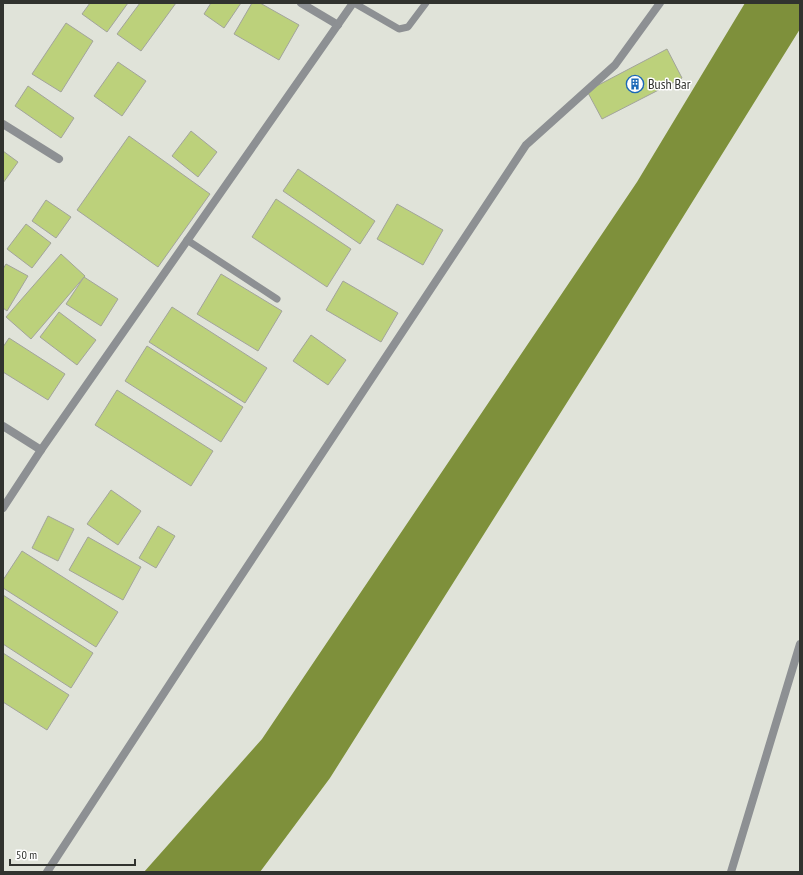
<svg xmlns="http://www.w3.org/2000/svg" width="803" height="875" viewBox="0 0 803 875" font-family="'PT Sans Narrow',sans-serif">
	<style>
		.water { fill: #7e903b }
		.building { fill: #bcd17b; stroke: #a2a49b }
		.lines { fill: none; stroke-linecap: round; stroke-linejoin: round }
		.service { stroke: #8d9093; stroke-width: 7 }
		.minor { stroke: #8d9093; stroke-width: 8 }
		.labels { text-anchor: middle; stroke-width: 3; stroke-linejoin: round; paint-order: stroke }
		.poi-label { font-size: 14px; fill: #31332f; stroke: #fff; text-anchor: start }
	</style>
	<rect width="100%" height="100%" fill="#e0e3d9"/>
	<path class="water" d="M745,3h55v26l-196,315 -274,434 -70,94h-116l118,-133 375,-557z"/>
	<g class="building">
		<path d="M90,3h38l-21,29 -25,-18z"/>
		<path d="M140,3h36l-35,48 -24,-17z"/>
		<path d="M211,3h30l-17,25 -20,-14z"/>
		<path d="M252,3h8l39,22 -20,35 -45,-26z"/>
		<path d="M66,23l27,18 -32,51 -29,-18z"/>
		<path d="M667,49l15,29 -80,41 -15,-28z"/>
		<path d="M118,62l28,19 -24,35 -28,-20z"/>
		<path d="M28,86l46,32 -13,20 -46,-32z"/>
		<path d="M191,131l26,21 -19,25 -26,-21z"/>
		<path d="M129,136l81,58 -52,73 -81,-57z"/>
		<path d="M3,151l15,11 -15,21z"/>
		<path d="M298,169l77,52 -15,23 -77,-53z"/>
		<path d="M276,199l75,50 -24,38 -75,-50z"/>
		<path d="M46,200l25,17 -15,21 -24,-17z"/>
		<path d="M397,204l46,26 -20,35 -46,-26z"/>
		<path d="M26,224l25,19 -19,25 -25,-19z"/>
		<path d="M61,254l24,22 -54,63 -25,-22z"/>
		<path d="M6,264l22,12 -21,35 -4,-3v-39z"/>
		<path d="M221,274l61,37 -24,40 -61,-37z"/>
		<path d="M84,277l34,22 -17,27 -35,-22z"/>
		<path d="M343,281l55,32 -17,29 -55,-32z"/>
		<path d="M172,307l95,61 -22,35 -96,-61z"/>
		<path d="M59,312l37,28 -19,25 -37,-28z"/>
		<path d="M311,335l35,25 -18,25 -35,-24z"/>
		<path d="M9,338l56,36 -17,26 -45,-28v-25z"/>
		<path d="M147,346l96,61 -22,35 -96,-61z"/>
		<path d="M117,390l96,61 -22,35 -96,-61z"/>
		<path d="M111,490l30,21 -23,34 -31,-21z"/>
		<path d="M48,516l26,13 -16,32 -26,-13z"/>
		<path d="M158,526l17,10 -19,32 -17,-10z"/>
		<path d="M88,537l53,30 -18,33 -54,-30z"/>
		<path d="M22,551l96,61 -22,35 -93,-59v-8z"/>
		<path d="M3,595l90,58 -22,35 -68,-44z"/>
		<path d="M3,653l66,42 -22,35 -44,-28z"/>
	</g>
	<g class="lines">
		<g class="service">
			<path d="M354,3l45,26 9,-2 18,-24"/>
			<path d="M187,240l90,59"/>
		</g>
		<g class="minor">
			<path d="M301,3l37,22"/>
			<path d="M3,124l56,35"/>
			<path d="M3,426l38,24"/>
			<path d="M3,508l38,-58 312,-447"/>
			<path d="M47,872l147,-225 332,-502 89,-80 45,-62"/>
			<path d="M731,872l69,-228"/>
		</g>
	</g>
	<defs>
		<symbol id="building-ring" viewBox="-11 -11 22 22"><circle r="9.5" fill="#fff" stroke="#1c68b7" stroke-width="1.5"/><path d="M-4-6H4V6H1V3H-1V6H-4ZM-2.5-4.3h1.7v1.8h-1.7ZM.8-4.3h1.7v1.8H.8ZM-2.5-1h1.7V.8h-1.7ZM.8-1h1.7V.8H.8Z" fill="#1c68b7"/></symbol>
	</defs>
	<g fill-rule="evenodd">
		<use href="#building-ring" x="625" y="74" width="20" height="20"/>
	</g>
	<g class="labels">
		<g class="poi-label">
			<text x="648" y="89">Bush Bar</text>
		</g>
	</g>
	<rect width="803" height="875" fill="none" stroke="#31332f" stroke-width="8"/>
	<path d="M10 859v6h125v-6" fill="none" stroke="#31332f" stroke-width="2"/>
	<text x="16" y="859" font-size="12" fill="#31332f" stroke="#ffffff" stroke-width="3" paint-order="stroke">50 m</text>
</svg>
